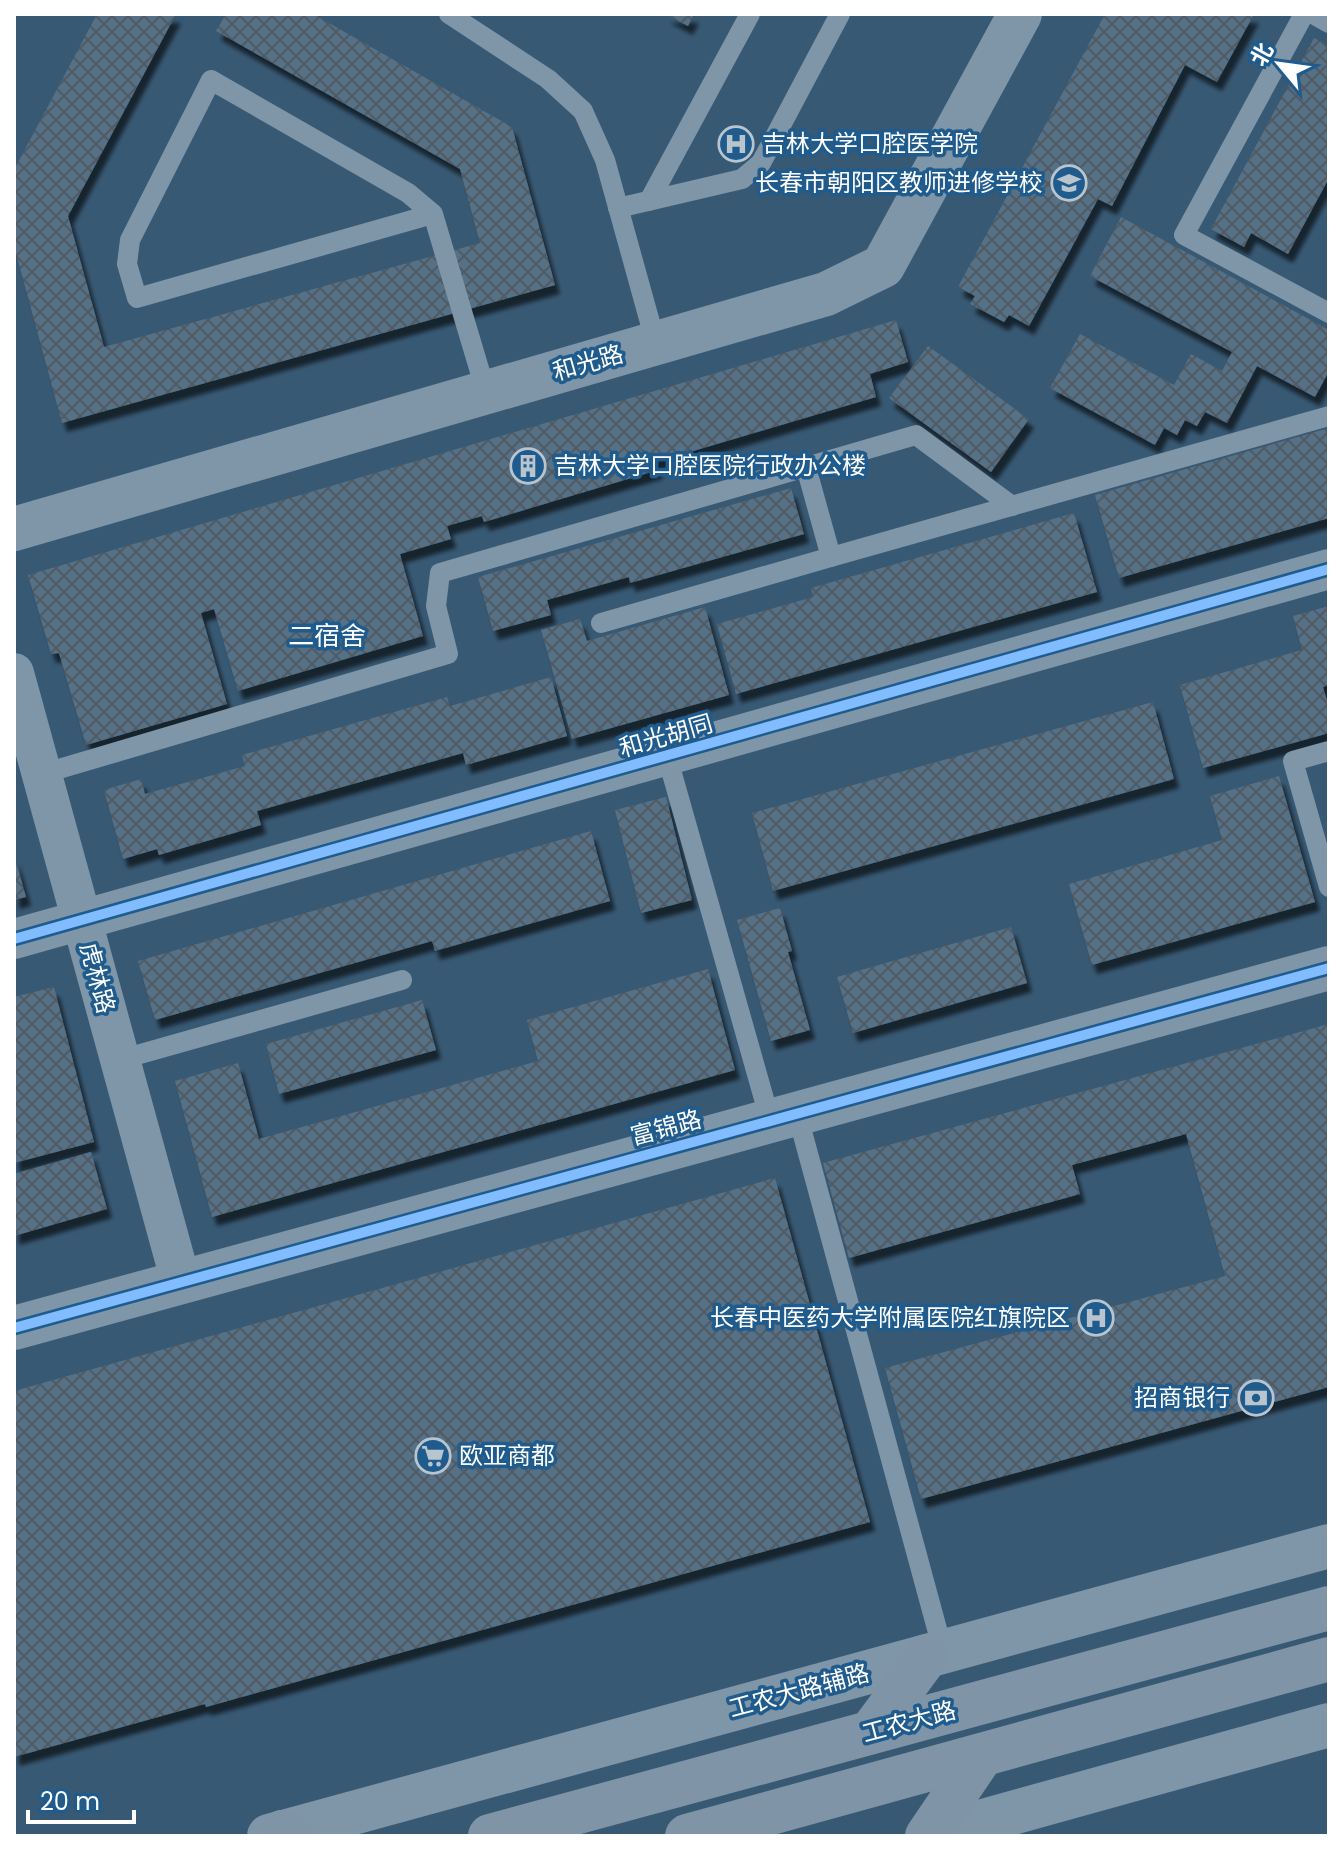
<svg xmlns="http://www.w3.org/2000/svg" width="1343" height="1850" viewBox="0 0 1343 1850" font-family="Poppins,'Noto Sans SC',sans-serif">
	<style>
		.building { fill: url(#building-cross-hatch); filter: url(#shadow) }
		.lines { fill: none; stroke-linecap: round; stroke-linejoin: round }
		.service { stroke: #7f95a8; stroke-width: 20 }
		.minor { stroke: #7f95a8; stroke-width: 40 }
		.tertiary { stroke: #7f95a8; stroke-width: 44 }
		.primary { stroke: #7f94a7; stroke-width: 44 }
		.cycleway-casing { stroke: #1f5c8d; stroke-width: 15 }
		.cycleway { stroke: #80bcff; stroke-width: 10 }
		.labels { text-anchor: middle; stroke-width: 7; stroke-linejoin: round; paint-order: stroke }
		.poi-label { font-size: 24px; fill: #fff; stroke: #1f5c8d; text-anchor: start }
		.street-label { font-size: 24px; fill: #fff; stroke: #1f5c8d }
		.neighbourhood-label { font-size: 26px; fill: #fff; stroke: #1f5c8d }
	</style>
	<defs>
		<pattern id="building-cross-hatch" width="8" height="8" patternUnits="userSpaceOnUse" patternTransform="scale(2)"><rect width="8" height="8" fill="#567086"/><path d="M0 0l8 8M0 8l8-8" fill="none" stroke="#505a63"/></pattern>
		<filter id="shadow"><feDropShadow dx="5" dy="9" stdDeviation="2" flood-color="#0009"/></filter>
	</defs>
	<rect width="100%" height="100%" fill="#385974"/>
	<g class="building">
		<path d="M97,14h79l-108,202 36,131 376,-104 -20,-74 -244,-138 10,-17h87l199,113 43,158 -493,138 -48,-177v-76z"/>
		<path d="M665,14h29l-6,12z"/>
		<path d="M1105,14h149l-37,68 -32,-17 -73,141 -14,-7 -69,127 -20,-11 -5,7 -34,-18 5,-8 -17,-9z"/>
		<path d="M1314,38l15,8v132l-41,76 -37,-21 -7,14 -33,-18z"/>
		<path d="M1121,217l208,113v41l-14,26 -58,-31 -30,57 -22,-11 -8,14 -12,-6 -8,15 -13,-7 -9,17 -105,-57 30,-54 94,51 17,-31 31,17 10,-19 -142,-76z"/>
		<path d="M896,320l12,42 -38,12 6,23 -220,65 2,8 -174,52 -2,-6 -35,10 4,13 -51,15 23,82 -185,55 -24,-82 -13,4 26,91 -141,41 -27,-92 -8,1 -23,-79z"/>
		<path d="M928,346l101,73 -38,53 -102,-74z"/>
		<path d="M1329,428v90l-210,60 -24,-83z"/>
		<path d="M791,488l13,46 -174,49 -1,-6 -82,23 4,15 -58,16 -15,-54z"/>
		<path d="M1074,513l23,79 -361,102 -19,-70 96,-27 -2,-9z"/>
		<path d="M1329,606v79l-6,2 6,21v25l-126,35 -23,-83 122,-35 -9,-34z"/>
		<path d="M705,607l24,88 -157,44 -31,-109 39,-11 7,22z"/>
		<path d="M551,677l16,59 -101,29 -3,-12 -206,58 4,14 -102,30 -2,-6 -34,10 -19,-69 37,-11 4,15 100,-28 -3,-11 205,-58 3,9z"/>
		<path d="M1153,702l21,77 -401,112 -21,-78z"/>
		<path d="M1279,776l36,126 -223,63 -23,-81 153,-44 -12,-44z"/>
		<path d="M666,797l26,103 -51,13 -26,-103z"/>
		<path d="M591,831l19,70 -175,50 -3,-10 -277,79 -17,-59z"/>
		<path d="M14,855l12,42 -12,3z"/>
		<path d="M780,908l12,43 -4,1 22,78 -39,11 -34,-121z"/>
		<path d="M1011,927l16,56 -174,50 -16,-56z"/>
		<path d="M708,969l27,101 -523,147 -37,-136 63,-18 21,76 279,-78 -11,-41z"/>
		<path d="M54,987l40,155 -80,21v-166z"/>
		<path d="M422,1000l14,50 -157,44 -13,-50z"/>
		<path d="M1329,1024v363l-408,112 -36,-131 340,-92 -39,-142 -114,31 8,29 -231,64 -26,-95z"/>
		<path d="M91,1152l16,57 -93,27v-62z"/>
		<path d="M775,1178l95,344 -664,185 -1,-3 -191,53v-366z"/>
	</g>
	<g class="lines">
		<g class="service">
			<path d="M449,14l99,65 35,32 22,49 51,184"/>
			<path d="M1304,14l-120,221 145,78"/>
			<path d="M1313,14l16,9"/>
			<path d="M649,201l101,-187"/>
			<path d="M618,208l124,-29 19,-16 79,-149"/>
			<path d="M433,214l-296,84 -10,-34 3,-24 81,-160 197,113 25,21 53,178"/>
			<path d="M806,467l110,-32 96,71"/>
			<path d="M601,623l230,-66"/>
			<path d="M1329,751l-36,10 36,126"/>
			<path d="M667,756l103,364"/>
			<path d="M42,774l406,-120 -12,-48 4,-33 366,-106 25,90 498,-141"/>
			<path d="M119,1060l283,-80"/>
			<path d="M797,1113l146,538"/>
		</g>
		<g class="minor">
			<path d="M14,673l167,609"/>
			<path d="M14,939l1315,-370"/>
		</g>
		<g class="tertiary">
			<path d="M14,529l812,-235 57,-28 137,-252"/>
			<path d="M14,1328l1315,-360"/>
			<path d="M269,1836l1060,-290"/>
			<path d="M929,1836l400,-111"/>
		</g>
		<g class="primary">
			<path d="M871,1732l56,-76"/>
			<path d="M282,1832l9,4"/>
			<path d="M490,1836l839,-228"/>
			<path d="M687,1836l642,-177"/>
			<path d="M927,1836l55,-81"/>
		</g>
		<defs>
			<g id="cycleway">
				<path d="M14,939l1315,-370"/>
				<path d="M14,1328l1315,-360"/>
			</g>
		</defs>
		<use href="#cycleway" class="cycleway-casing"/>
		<use href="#cycleway" class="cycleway"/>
	</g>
	<defs>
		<symbol id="hospital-ring" viewBox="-11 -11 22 22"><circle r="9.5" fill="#1f5c8d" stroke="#b9c5ce" stroke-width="1.5"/><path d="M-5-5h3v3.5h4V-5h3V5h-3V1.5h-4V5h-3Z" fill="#b9c5ce"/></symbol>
		<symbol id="university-ring" viewBox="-11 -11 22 22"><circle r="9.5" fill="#1f5c8d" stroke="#b9c5ce" stroke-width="1.5"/><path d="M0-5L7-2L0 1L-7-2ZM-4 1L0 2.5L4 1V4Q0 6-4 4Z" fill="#b9c5ce"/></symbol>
		<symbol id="building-ring" viewBox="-11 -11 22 22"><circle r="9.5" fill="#1f5c8d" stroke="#b9c5ce" stroke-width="1.5"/><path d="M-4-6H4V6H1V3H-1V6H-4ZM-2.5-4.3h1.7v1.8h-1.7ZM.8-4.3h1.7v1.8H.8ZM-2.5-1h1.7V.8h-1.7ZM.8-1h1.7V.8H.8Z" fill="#b9c5ce"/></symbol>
		<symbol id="bank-ring" viewBox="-11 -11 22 22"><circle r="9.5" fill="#1f5c8d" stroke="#b9c5ce" stroke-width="1.5"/><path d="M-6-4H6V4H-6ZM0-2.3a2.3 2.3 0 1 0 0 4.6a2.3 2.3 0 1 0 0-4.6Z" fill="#b9c5ce"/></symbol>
		<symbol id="supermarket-ring" viewBox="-11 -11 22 22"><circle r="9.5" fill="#1f5c8d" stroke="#b9c5ce" stroke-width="1.5"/><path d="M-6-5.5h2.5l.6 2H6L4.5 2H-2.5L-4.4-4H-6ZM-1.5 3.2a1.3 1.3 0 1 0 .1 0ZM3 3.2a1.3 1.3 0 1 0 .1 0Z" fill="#b9c5ce"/></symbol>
	</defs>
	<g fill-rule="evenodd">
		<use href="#hospital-ring" x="716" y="124" width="40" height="40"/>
		<use href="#university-ring" x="1049" y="163" width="40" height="40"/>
		<use href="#building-ring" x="508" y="446" width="40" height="40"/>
		<use href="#hospital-ring" x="1076" y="1298" width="40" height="40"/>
		<use href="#bank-ring" x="1236" y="1378" width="40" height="40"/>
		<use href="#supermarket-ring" x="413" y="1436" width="40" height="40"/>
	</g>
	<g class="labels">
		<g class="poi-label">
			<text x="762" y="152">吉林大学口腔医学院</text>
			<text x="1043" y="191" text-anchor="end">长春市朝阳区教师进修学校</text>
			<text x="554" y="474">吉林大学口腔医院行政办公楼</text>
			<text x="1070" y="1326" text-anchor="end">长春中医药大学附属医院红旗院区</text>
			<text x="1230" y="1406" text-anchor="end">招商银行</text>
			<text x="459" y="1464">欧亚商都</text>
		</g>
		<g class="street-label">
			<text transform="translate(588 363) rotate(-16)" y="8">和光路</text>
			<text transform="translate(666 736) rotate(-16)" y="8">和光胡同</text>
			<text transform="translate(97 978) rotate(75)" y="8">虎林路</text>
			<text transform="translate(666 1128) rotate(-15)" y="8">富锦路</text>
			<text transform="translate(799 1691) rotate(-15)" y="8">工农大路辅路</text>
			<text transform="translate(909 1722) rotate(-15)" y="8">工农大路</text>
		</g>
		<g class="neighbourhood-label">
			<text x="327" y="645">二宿舍</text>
		</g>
	</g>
	<rect width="1343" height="1850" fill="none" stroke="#ffffff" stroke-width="32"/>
	<g transform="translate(1279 64) rotate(299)" stroke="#1f5c8d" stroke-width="6" paint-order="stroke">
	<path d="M0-6L14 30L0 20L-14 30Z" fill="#ffffff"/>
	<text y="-12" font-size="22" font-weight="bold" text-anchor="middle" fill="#ffffff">北</text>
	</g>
	<path d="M28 1810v12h106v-12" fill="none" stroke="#ffffff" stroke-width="4"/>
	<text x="40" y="1810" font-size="24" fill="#ffffff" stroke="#1f5c8d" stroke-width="6" paint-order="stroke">20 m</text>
</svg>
